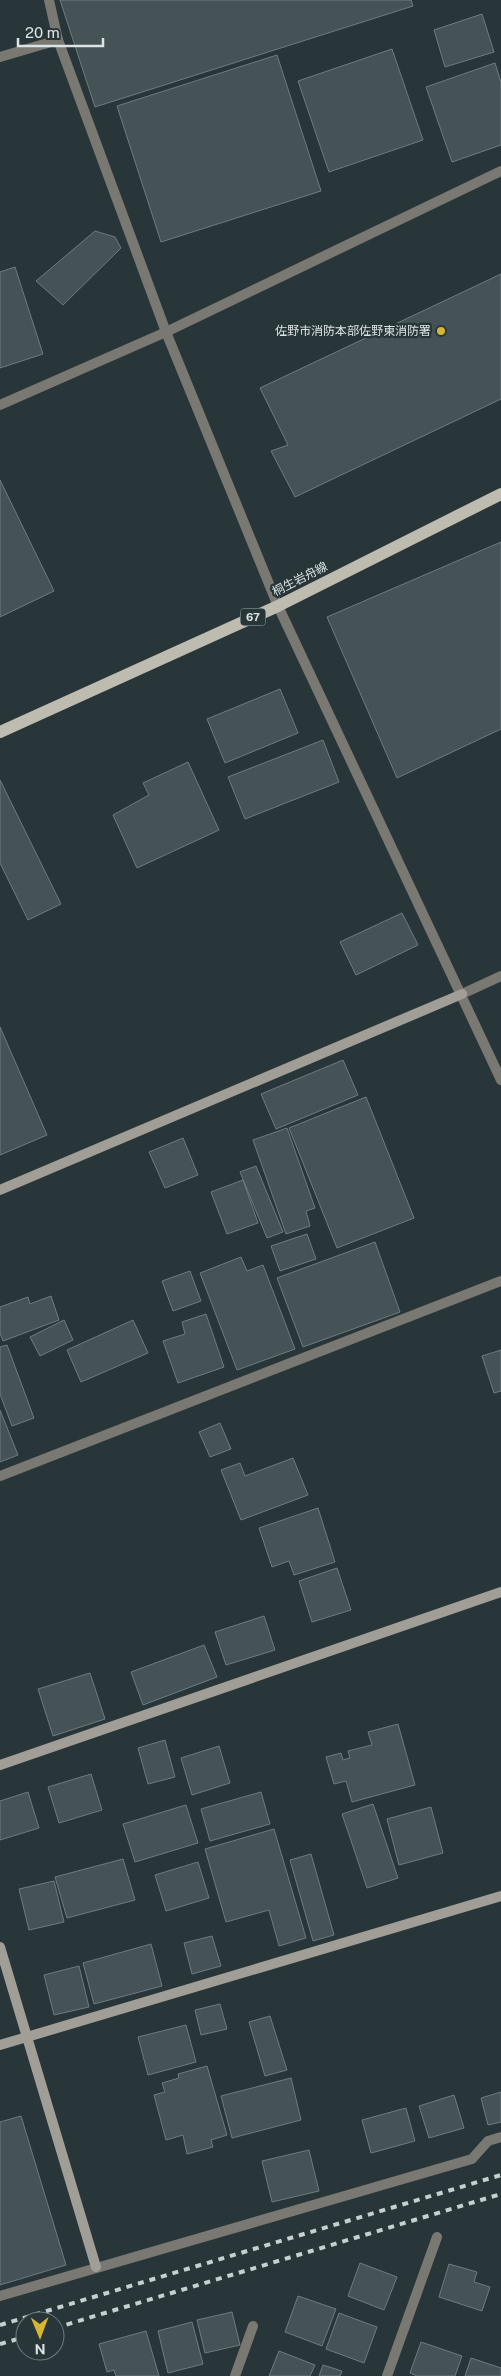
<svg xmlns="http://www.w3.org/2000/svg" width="501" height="2376" viewBox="0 0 501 2376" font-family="'Public Sans','Noto Sans JP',sans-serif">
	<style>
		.building { fill: #455256; stroke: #6e7c80 }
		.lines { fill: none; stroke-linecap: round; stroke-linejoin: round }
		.street { stroke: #797872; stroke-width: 10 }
		.secondary { stroke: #a09e96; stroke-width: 10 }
		.primary { stroke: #bebbb1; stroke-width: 12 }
		.rail { stroke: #c6cfd1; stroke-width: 4; stroke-dasharray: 6 6; stroke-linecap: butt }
		.poi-dot { fill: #d7b434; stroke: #293639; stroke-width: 2 }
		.labels { text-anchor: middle; stroke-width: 4.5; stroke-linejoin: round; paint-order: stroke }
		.shield { fill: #293639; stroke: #a6afb1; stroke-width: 1 }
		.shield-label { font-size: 11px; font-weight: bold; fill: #dbe3e5 }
		.poi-label { font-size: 12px; fill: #dbe3e5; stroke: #293639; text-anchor: end }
		.street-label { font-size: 12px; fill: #dbe3e5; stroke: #293639 }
	</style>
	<rect width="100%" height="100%" fill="#293639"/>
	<g class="building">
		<path d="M60,0h351l2,6 -318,101z"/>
		<path d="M482,14l12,38 -49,15 -11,-37z"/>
		<path d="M392,49l31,91 -94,32 -31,-91z"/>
		<path d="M277,55l44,136 -160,51 -44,-136z"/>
		<path d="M495,63l6,19v63l-49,17 -26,-75z"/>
		<path d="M95,231l20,6 6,11 -58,57 -27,-24z"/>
		<path d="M15,267l28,87 -43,14v-96z"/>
		<path d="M501,274v125l-206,98 -24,-46 17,-6 -28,-57z"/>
		<path d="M0,480l54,111 -54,26z"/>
		<path d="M501,542v187l-104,49 -70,-161z"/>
		<path d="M280,689l18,44 -73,30 -18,-44z"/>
		<path d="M323,740l16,42 -94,37 -17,-42z"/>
		<path d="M188,762l31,68 -82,38 -24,-53 36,-20 -6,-12z"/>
		<path d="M0,780l61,124 -33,16 -28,-57z"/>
		<path d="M402,913l16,32 -62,30 -16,-33z"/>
		<path d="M0,1027l47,108 -47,20z"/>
		<path d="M343,1060l15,35 -82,34 -15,-35z"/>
		<path d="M366,1097l48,121 -77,30 -48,-120z"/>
		<path d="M287,1128l28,80 -9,3 4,15 -24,8 -33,-94z"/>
		<path d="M183,1138l15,37 -33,13 -16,-36z"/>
		<path d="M256,1166l27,66 -16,6 -27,-66z"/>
		<path d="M243,1180l15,43 -31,11 -16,-42z"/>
		<path d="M307,1234l9,25 -36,12 -9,-25z"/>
		<path d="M375,1242l25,70 -97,35 -26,-69z"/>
		<path d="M241,1257l6,14 16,-6 32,84 -58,21 -37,-97z"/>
		<path d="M190,1271l11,30 -28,10 -11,-30z"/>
		<path d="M51,1296l8,24 -56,21 -3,-8v-26l28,-10 2,7z"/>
		<path d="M206,1314l18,53 -46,16 -15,-42 22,-7 -3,-12z"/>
		<path d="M64,1320l9,20 -33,16 -10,-19z"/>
		<path d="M133,1320l15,33 -67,29 -14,-32z"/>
		<path d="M7,1345l27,73 -22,8 -12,-32v-47z"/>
		<path d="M501,1350v41l-7,2 -12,-37z"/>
		<path d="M0,1410l18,45 -18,7z"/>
		<path d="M220,1423l11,26 -21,8 -11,-25z"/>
		<path d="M293,1458l15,37 -67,25 -20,-50 19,-7 5,13z"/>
		<path d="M318,1508l17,54 -41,13 -5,-14 -17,6 -13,-39z"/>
		<path d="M337,1568l14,42 -39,12 -13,-41z"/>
		<path d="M264,1616l11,34 -49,15 -11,-33z"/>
		<path d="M204,1645l13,32 -74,28 -12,-33z"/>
		<path d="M90,1673l15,46 -52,17 -15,-47z"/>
		<path d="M398,1724l17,61 -63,17 -6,-21 -12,3 -8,-27 15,-4 2,7 7,-2 -2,-7 24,-6 -4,-13z"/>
		<path d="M165,1740l10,37 -27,7 -10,-36z"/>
		<path d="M219,1746l11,37 -38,12 -11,-37z"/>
		<path d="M91,1774l11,36 -43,13 -11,-36z"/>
		<path d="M28,1792l11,36 -39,12v-39z"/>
		<path d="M261,1792l9,32 -60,17 -9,-32z"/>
		<path d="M373,1804l25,74 -31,10 -25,-74z"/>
		<path d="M186,1805l12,38 -63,19 -12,-38z"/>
		<path d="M431,1807l12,46 -44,12 -12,-46z"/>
		<path d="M274,1829l32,109 -27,8 -10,-36 -43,12 -21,-73z"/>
		<path d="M311,1854l23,81 -21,6 -23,-81z"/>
		<path d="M123,1859l12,41 -68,18 -12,-41z"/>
		<path d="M198,1862l11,36 -43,13 -11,-36z"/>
		<path d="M54,1881l10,41 -35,8 -10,-41z"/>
		<path d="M212,1936l9,30 -29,8 -8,-31z"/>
		<path d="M151,1944l11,42 -68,18 -11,-41z"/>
		<path d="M79,1966l10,41 -35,8 -10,-40z"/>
		<path d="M220,2004l7,25 -26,6 -6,-25z"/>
		<path d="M270,2016l17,54 -22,6 -16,-54z"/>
		<path d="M186,2025l10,37 -48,13 -10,-38z"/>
		<path d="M207,2066l20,69 -16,5 2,7 -26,7 -4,-19 -17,5 -12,-45 11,-3 -3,-9 17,-5 -1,-4z"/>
		<path d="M291,2078l10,42 -69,18 -11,-42z"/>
		<path d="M501,2092v30l-13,3 -7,-27z"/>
		<path d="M454,2095l10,33 -35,10 -10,-32z"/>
		<path d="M406,2108l9,33 -44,12 -9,-33z"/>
		<path d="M21,2116l45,149 -66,20v-163z"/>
		<path d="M309,2150l10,41 -47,11 -10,-41z"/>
		<path d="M360,2263l37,14 -13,33 -36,-14z"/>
		<path d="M449,2264l28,8 -3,10 16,5 -8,24 -43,-14z"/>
		<path d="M298,2296l38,13 -14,37 -37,-14z"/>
		<path d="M232,2312l8,33 -35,8 -8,-33z"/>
		<path d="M339,2313l38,14 -13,36 -38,-14z"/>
		<path d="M192,2322l11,42 -35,9 -10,-42z"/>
		<path d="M146,2331l13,45h-43l-2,-6 -7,2 -8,-28z"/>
		<path d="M421,2342l41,14 -7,20h-38l-7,-3z"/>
		<path d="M279,2351l36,14 -5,11h-41z"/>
		<path d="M471,2358l30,10v8h-36z"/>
		<path d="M323,2365l19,6 -2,5h-21z"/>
	</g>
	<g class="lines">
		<g class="street">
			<path d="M49,0l9,40 108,292 112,274 223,474"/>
			<path d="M0,57l58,-17"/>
			<path d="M0,405l166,-73 335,-161"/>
			<path d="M462,994l39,-18"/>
			<path d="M0,1476l501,-195"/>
			<path d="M0,2296l472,-137 16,-18 13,-4"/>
			<path d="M235,2376l18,-50"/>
			<path d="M387,2376l50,-139"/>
		</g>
		<g class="secondary">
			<path d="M0,1190l462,-196"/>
			<path d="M0,1765l501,-173"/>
			<path d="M0,1947l96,320"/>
			<path d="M0,2045l501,-149"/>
		</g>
		<path class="primary" d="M0,732l278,-126 223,-112"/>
		<g class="rail">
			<path d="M0,2325l501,-150"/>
			<path d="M55,2328l446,-134"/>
			<path d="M0,2344l25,-7"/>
		</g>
	</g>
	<circle class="poi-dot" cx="441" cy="331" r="5"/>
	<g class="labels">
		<rect class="shield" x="240.5" y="608.5" width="25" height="17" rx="4"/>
		<g class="shield-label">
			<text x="253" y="621">67</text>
		</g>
		<g class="poi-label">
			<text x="431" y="335">佐野市消防本部佐野東消防署</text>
		</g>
		<g class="street-label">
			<text transform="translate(300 579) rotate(-27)" y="4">桐生岩舟線</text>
		</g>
	</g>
	<g transform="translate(40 2336) rotate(179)"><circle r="24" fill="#293639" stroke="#707b7e"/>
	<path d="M0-4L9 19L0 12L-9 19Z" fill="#d7b434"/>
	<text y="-8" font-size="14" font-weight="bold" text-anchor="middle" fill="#dbe3e5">N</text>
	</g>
	<path d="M18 38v8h85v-8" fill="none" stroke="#dbe3e5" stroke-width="2.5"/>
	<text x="25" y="38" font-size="15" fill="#dbe3e5" stroke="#293639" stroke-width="4" paint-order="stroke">20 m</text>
</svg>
